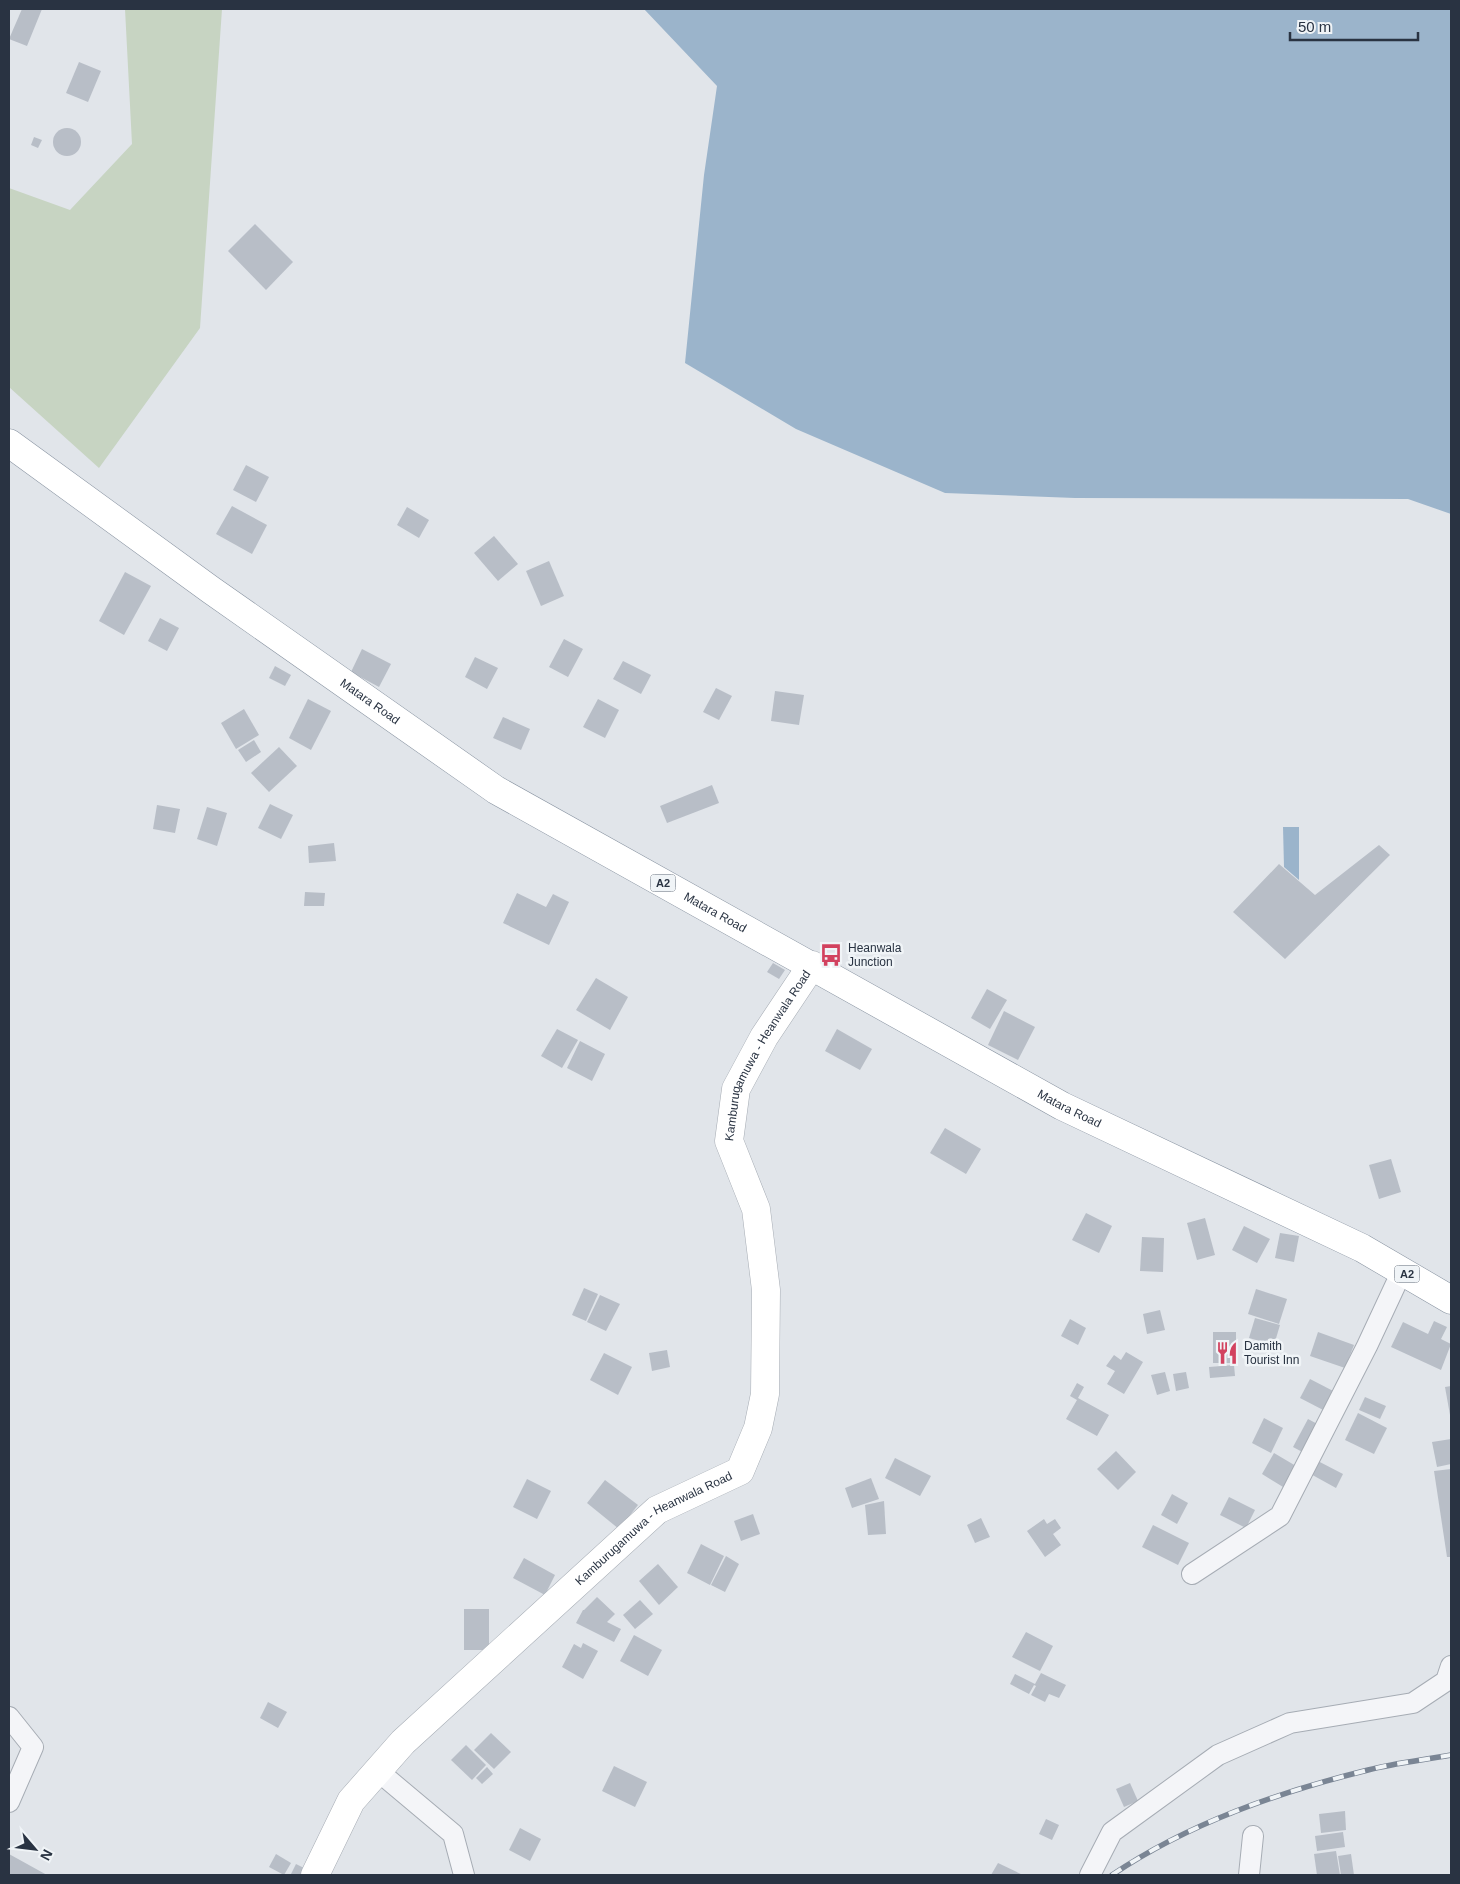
<svg xmlns="http://www.w3.org/2000/svg" width="1460" height="1884" viewBox="0 0 1460 1884" font-family="Helvetica,sans-serif">
	<style>
		.green { fill: #c7d4c2 }
		.water { fill: #9bb4cb }
		.building { fill: #b8bec7 }
		.lines { fill: none; stroke-linecap: round; stroke-linejoin: round }
		.minor-casing { stroke: #a6acb4; stroke-width: 22 }
		.secondary-casing { stroke: #a6acb4; stroke-width: 29 }
		.trunk-casing { stroke: #8893a1; stroke-width: 29 }
		.minor { stroke: #f4f5f8; stroke-width: 20 }
		.secondary { stroke: #fff; stroke-width: 28 }
		.trunk { stroke: #fff; stroke-width: 28 }
		.rail-casing { stroke: #7a8594; stroke-width: 5.5 }
		.rail { stroke: #f0f4f7; stroke-width: 4; stroke-dasharray: 11; stroke-linecap: butt }
		.labels { text-anchor: middle; stroke-width: 5; stroke-linejoin: round; paint-order: stroke }
		.shield { fill: #f0f4f7; stroke: #656d78; stroke-width: 1 }
		.shield-label { font-size: 11px; font-weight: bold; fill: #293342 }
		.street-label { font-size: 12px; fill: #293342; stroke: #f0f4f7 }
		.poi-label { font-size: 12px; fill: #293342; stroke: #f0f4f7; text-anchor: start }
	</style>
	<rect width="100%" height="100%" fill="#e1e5ea"/>
	<path class="green" d="M125,9h97l-22,319 -101,140 -90,-81v-199l61,22 62,-66z"/>
	<g class="water">
		<path d="M644,9h807v505l-43,-15 -333,-1 -130,-5 -149,-64 -111,-66 19,-188 13,-89z"/>
		<path d="M1283,827h16v53l-15,-13z"/>
	</g>
	<g class="building">
		<path d="M22,9h20l-15,37 -18,-7z"/>
		<path d="M79,62l22,9 -13,31 -22,-9z"/>
		<circle cx="67" cy="142" r="14"/>
		<path d="M34,137l8,3 -4,8 -7,-3z"/>
		<path d="M255,224l38,38 -27,28 -38,-39z"/>
		<path d="M246,465l23,12 -13,25 -23,-12z"/>
		<path d="M232,506l35,19 -15,29 -36,-20z"/>
		<path d="M407,507l22,13 -10,18 -22,-13z"/>
		<path d="M494,536l24,28 -20,17 -24,-28z"/>
		<path d="M549,561l15,35 -23,10 -15,-35z"/>
		<path d="M125,572l26,14 -27,49 -25,-14z"/>
		<path d="M160,618l19,10 -12,23 -19,-10z"/>
		<path d="M564,639l19,10 -15,28 -19,-10z"/>
		<path d="M362,649l29,15 -12,23 -28,-15z"/>
		<path d="M475,657l23,11 -11,21 -22,-12z"/>
		<path d="M623,661l28,14 -10,19 -28,-15z"/>
		<path d="M275,666l16,9 -6,11 -16,-8z"/>
		<path d="M716,688l16,8 -13,24 -16,-8z"/>
		<path d="M775,691l29,4 -5,30 -28,-4z"/>
		<path d="M308,699l23,12 -20,39 -22,-12z"/>
		<path d="M598,699l21,11 -14,28 -22,-11z"/>
		<path d="M244,709l15,26 -23,14 -15,-26z"/>
		<path d="M503,717l27,12 -9,21 -28,-12z"/>
		<path d="M254,740l7,12 -15,10 -8,-12z"/>
		<path d="M279,747l18,19 -28,26 -18,-19z"/>
		<path d="M712,785l7,18 -52,20 -7,-17z"/>
		<path d="M270,804l23,11 -12,24 -23,-11z"/>
		<path d="M157,805l23,4 -5,24 -22,-4z"/>
		<path d="M207,807l20,6 -10,33 -20,-7z"/>
		<path d="M334,843l2,18 -27,2 -1,-17z"/>
		<path d="M1379,845l11,10 -105,104 -52,-47 46,-48 36,31z"/>
		<path d="M305,892l20,1 -1,13h-20z"/>
		<path d="M517,893l29,14 7,-13 16,8 -20,43 -46,-22z"/>
		<path d="M773,963l12,7 -6,9 -12,-7z"/>
		<path d="M596,978l32,19 -18,33 -34,-20z"/>
		<path d="M987,989l20,11 -17,29 -19,-11z"/>
		<path d="M1004,1011l31,16 -17,33 -30,-15z"/>
		<path d="M557,1029l21,11 -16,28 -21,-12z"/>
		<path d="M837,1029l35,20 -12,21 -35,-19z"/>
		<path d="M580,1041l25,13 -13,27 -25,-13z"/>
		<path d="M945,1128l36,21 -15,25 -36,-21z"/>
		<path d="M1391,1159l10,33 -22,7 -10,-34z"/>
		<path d="M1086,1213l26,13 -13,27 -27,-13z"/>
		<path d="M1205,1218l10,37 -18,5 -10,-37z"/>
		<path d="M1244,1226l26,13 -13,24 -25,-13z"/>
		<path d="M1280,1233l19,3 -5,26 -19,-4z"/>
		<path d="M1142,1237l22,1 -1,34 -23,-1z"/>
		<path d="M584,1288l14,6 -12,27 -14,-6z"/>
		<path d="M1256,1289l31,10 -8,25 -31,-10z"/>
		<path d="M600,1295l20,9 -14,27 -19,-9z"/>
		<path d="M1160,1310l5,20 -18,4 -4,-20z"/>
		<path d="M1255,1318l25,7 -6,20 -25,-7z"/>
		<path d="M1070,1319l16,9 -8,17 -17,-9z"/>
		<path d="M1434,1321l13,6 -6,12 10,5 -10,26 -50,-23 12,-25 25,12z"/>
		<rect x="1213" y="1332" width="23" height="31"/>
		<path d="M1318,1332l36,13 -9,23 -35,-12z"/>
		<path d="M667,1350l3,17 -18,4 -3,-18z"/>
		<path d="M1126,1352l17,10 -19,32 -17,-10 8,-13 -9,-5 8,-11 7,5z"/>
		<path d="M604,1353l28,14 -14,28 -28,-15z"/>
		<path d="M1234,1365l1,11 -25,2 -1,-11z"/>
		<path d="M1165,1372l5,19 -13,4 -6,-20z"/>
		<path d="M1186,1372l3,16 -13,3 -3,-17z"/>
		<path d="M1310,1379l29,15 -10,19 -29,-15z"/>
		<path d="M1077,1383l7,4 -6,11 31,17 -12,21 -31,-17 11,-19 -7,-4z"/>
		<path d="M1451,1386v28l-1,1 -5,-28z"/>
		<path d="M1365,1397l21,9 -6,13 -21,-9z"/>
		<path d="M1358,1413l29,15 -13,26 -29,-14z"/>
		<path d="M1264,1418l19,10 -12,25 -19,-10z"/>
		<path d="M1308,1419l15,8 -15,28 -15,-8z"/>
		<path d="M1451,1439v25l-14,3 -5,-25z"/>
		<path d="M1116,1451l20,21 -18,18 -21,-21z"/>
		<path d="M1274,1453l27,16 -13,21 -26,-16z"/>
		<path d="M895,1458l36,18 -11,20 -35,-18z"/>
		<path d="M1314,1459l29,15 -7,14 -29,-16z"/>
		<path d="M1451,1469v88h-4l-13,-86z"/>
		<path d="M871,1478l8,21 -27,9 -7,-20z"/>
		<path d="M527,1479l24,12 -14,28 -24,-12z"/>
		<path d="M605,1480l33,25 -19,24 -32,-26z"/>
		<path d="M1172,1494l16,9 -11,21 -16,-9z"/>
		<path d="M1229,1497l26,13 -9,18 -26,-13z"/>
		<path d="M884,1501l2,33 -18,1 -3,-30z"/>
		<path d="M753,1514l7,20 -19,7 -7,-20z"/>
		<path d="M981,1518l9,19 -15,6 -8,-18z"/>
		<path d="M1044,1519l3,5 8,-5 6,9 -8,6 8,11 -16,12 -18,-26z"/>
		<path d="M1153,1525l36,18 -11,22 -36,-18z"/>
		<path d="M701,1544l23,12 -14,29 -23,-12z"/>
		<path d="M726,1556l13,8 -14,28 -14,-7z"/>
		<path d="M524,1558l31,17 -10,20 -32,-17z"/>
		<path d="M658,1564l20,23 -19,18 -20,-24z"/>
		<path d="M597,1597l18,17 -8,8 14,7 -7,13 -38,-19 7,-13h1z"/>
		<path d="M640,1600l13,14 -18,15 -12,-14z"/>
		<rect x="464" y="1609" width="25" height="41"/>
		<path d="M1026,1632l27,14 -13,25 -28,-14z"/>
		<path d="M634,1635l28,15 -14,26 -28,-15z"/>
		<path d="M583,1643l15,8 -15,28 -21,-12 12,-23 7,4z"/>
		<path d="M1041,1673l25,12 -7,13 -10,-4 -4,8 -14,-7 5,-9 -2,-1 -5,9 -19,-10 5,-10 20,10z"/>
		<path d="M268,1702l19,10 -9,16 -18,-10z"/>
		<path d="M491,1733l20,19 -17,17 -20,-19z"/>
		<path d="M466,1745l20,20 -14,15 -21,-20z"/>
		<path d="M614,1766l33,16 -12,25 -33,-16z"/>
		<path d="M487,1767l6,7 -11,10 -6,-6z"/>
		<path d="M1130,1783l8,18 -14,6 -8,-18z"/>
		<path d="M1345,1811l1,19 -25,3 -2,-19z"/>
		<path d="M1046,1819l13,6 -7,15 -13,-6z"/>
		<path d="M520,1828l21,11 -11,22 -21,-11z"/>
		<path d="M1343,1832l2,15 -28,4 -2,-15z"/>
		<path d="M1336,1851l4,24h-23l-3,-21z"/>
		<path d="M9,1854l38,21h-38z"/>
		<path d="M276,1854l15,9 -7,12 -15,-8z"/>
		<path d="M1351,1854l3,21h-13l-3,-19z"/>
		<path d="M998,1863l25,12h-32z"/>
		<path d="M296,1864l8,4 -4,7 -9,-1z"/>
	</g>
	<g class="lines">
		<defs>
			<g id="minor">
				<path d="M1192,1574l88,-58 87,-170 35,-75"/>
				<path d="M9,1717l24,30 -24,55"/>
				<path d="M378,1771l75,63 11,41"/>
				<path d="M1090,1875l22,-43 106,-77 72,-32 123,-20 33,-22 5,-15"/>
				<path d="M1249,1875l4,-39"/>
			</g>
			<g id="secondary">
				<path id="s1" d="M315,1875l36,-74 52,-59 254,-232 83,-39 18,-43 7,-34 1,-104 -10,-81 -27,-68 7,-52 28,-52 48,-72"/>
			</g>
			<g id="trunk">
				<path id="s2" d="M9,443l202,147 285,200 566,316 300,142 89,52"/>
			</g>
		</defs>
		<use href="#minor" class="minor-casing"/>
		<use href="#secondary" class="secondary-casing"/>
		<use href="#trunk" class="trunk-casing"/>
		<use href="#minor" class="minor"/>
		<use href="#secondary" class="secondary"/>
		<use href="#trunk" class="trunk"/>
		<defs>
			<path id="rail" d="M1112,1875c77,-52 167,-83 256,-105 27,-7 56,-10 83,-15"/>
		</defs>
		<use href="#rail" class="rail-casing"/>
		<use href="#rail" class="rail"/>
	</g>
	<defs>
		<symbol id="bus-bare" viewBox="-9 -9 18 18"><path d="M-5-6H5V4H4V6H2V4H-2V6H-4V4H-5ZM-3.5-4V0h7V-4ZM-3.5 1.2v1.5H-2V1.2ZM2 1.2v1.5H3.5V1.2Z" fill="#d2425f" stroke="#f0f4f7" stroke-width="2.5" paint-order="stroke"/></symbol>
		<symbol id="restaurant-bare" viewBox="-9 -9 18 18"><path d="M-5-6h1v4h1v-4h1v4h1v-4h1v5L-1.5 .5V6h-2V.5L-5-1ZM5-6V6H3V1.5H1.5Q1.5-4 5-6Z" fill="#d2425f" stroke="#f0f4f7" stroke-width="2.5" paint-order="stroke"/></symbol>
	</defs>
	<g fill-rule="evenodd">
		<use href="#bus-bare" x="815" y="939" width="32" height="32"/>
		<use href="#restaurant-bare" x="1211" y="1337" width="32" height="32"/>
	</g>
	<g class="labels">
		<g class="shield">
			<rect x="650.5" y="874.5" width="25" height="17" rx="4"/>
			<rect x="1394.5" y="1265.5" width="25" height="17" rx="4"/>
		</g>
		<g class="shield-label">
			<text x="663" y="887">A2</text>
			<text x="1407" y="1278">A2</text>
		</g>
		<g class="street-label">
			<text dy="4" stroke="none"><textPath href="#s2" startOffset="444">Matara Road</textPath></text>
			<text dy="4" stroke="none"><textPath href="#s2" startOffset="849">Matara Road</textPath></text>
			<text dy="4" stroke="none"><textPath href="#s1" startOffset="1032">Kamburugamuwa - Heanwala Road</textPath></text>
			<text dy="4" stroke="none"><textPath href="#s2" startOffset="1254">Matara Road</textPath></text>
			<text dy="4" stroke="none"><textPath href="#s1" startOffset="492">Kamburugamuwa - Heanwala Road</textPath></text>
		</g>
		<g class="poi-label">
			<text x="848" y="952">Heanwala<tspan x="848" dy="14">Junction</tspan></text>
			<text x="1244" y="1350">Damith<tspan x="1244" dy="14">Tourist Inn</tspan></text>
		</g>
	</g>
	<rect width="1460" height="1884" fill="none" stroke="#293342" stroke-width="20"/>
	<g transform="translate(35 1849) rotate(118)" stroke="#f0f4f7" stroke-width="4" paint-order="stroke">
	<path d="M0-4L9 19L0 12L-9 19Z" fill="#293342"/>
	<text y="-8" font-size="14" font-weight="bold" text-anchor="middle" fill="#293342">N</text>
	</g>
	<path d="M1290 32v8h128v-8" fill="none" stroke="#293342" stroke-width="2.5"/>
	<text x="1298" y="32" font-size="15" fill="#293342" stroke="#f0f4f7" stroke-width="4" paint-order="stroke">50 m</text>
</svg>
